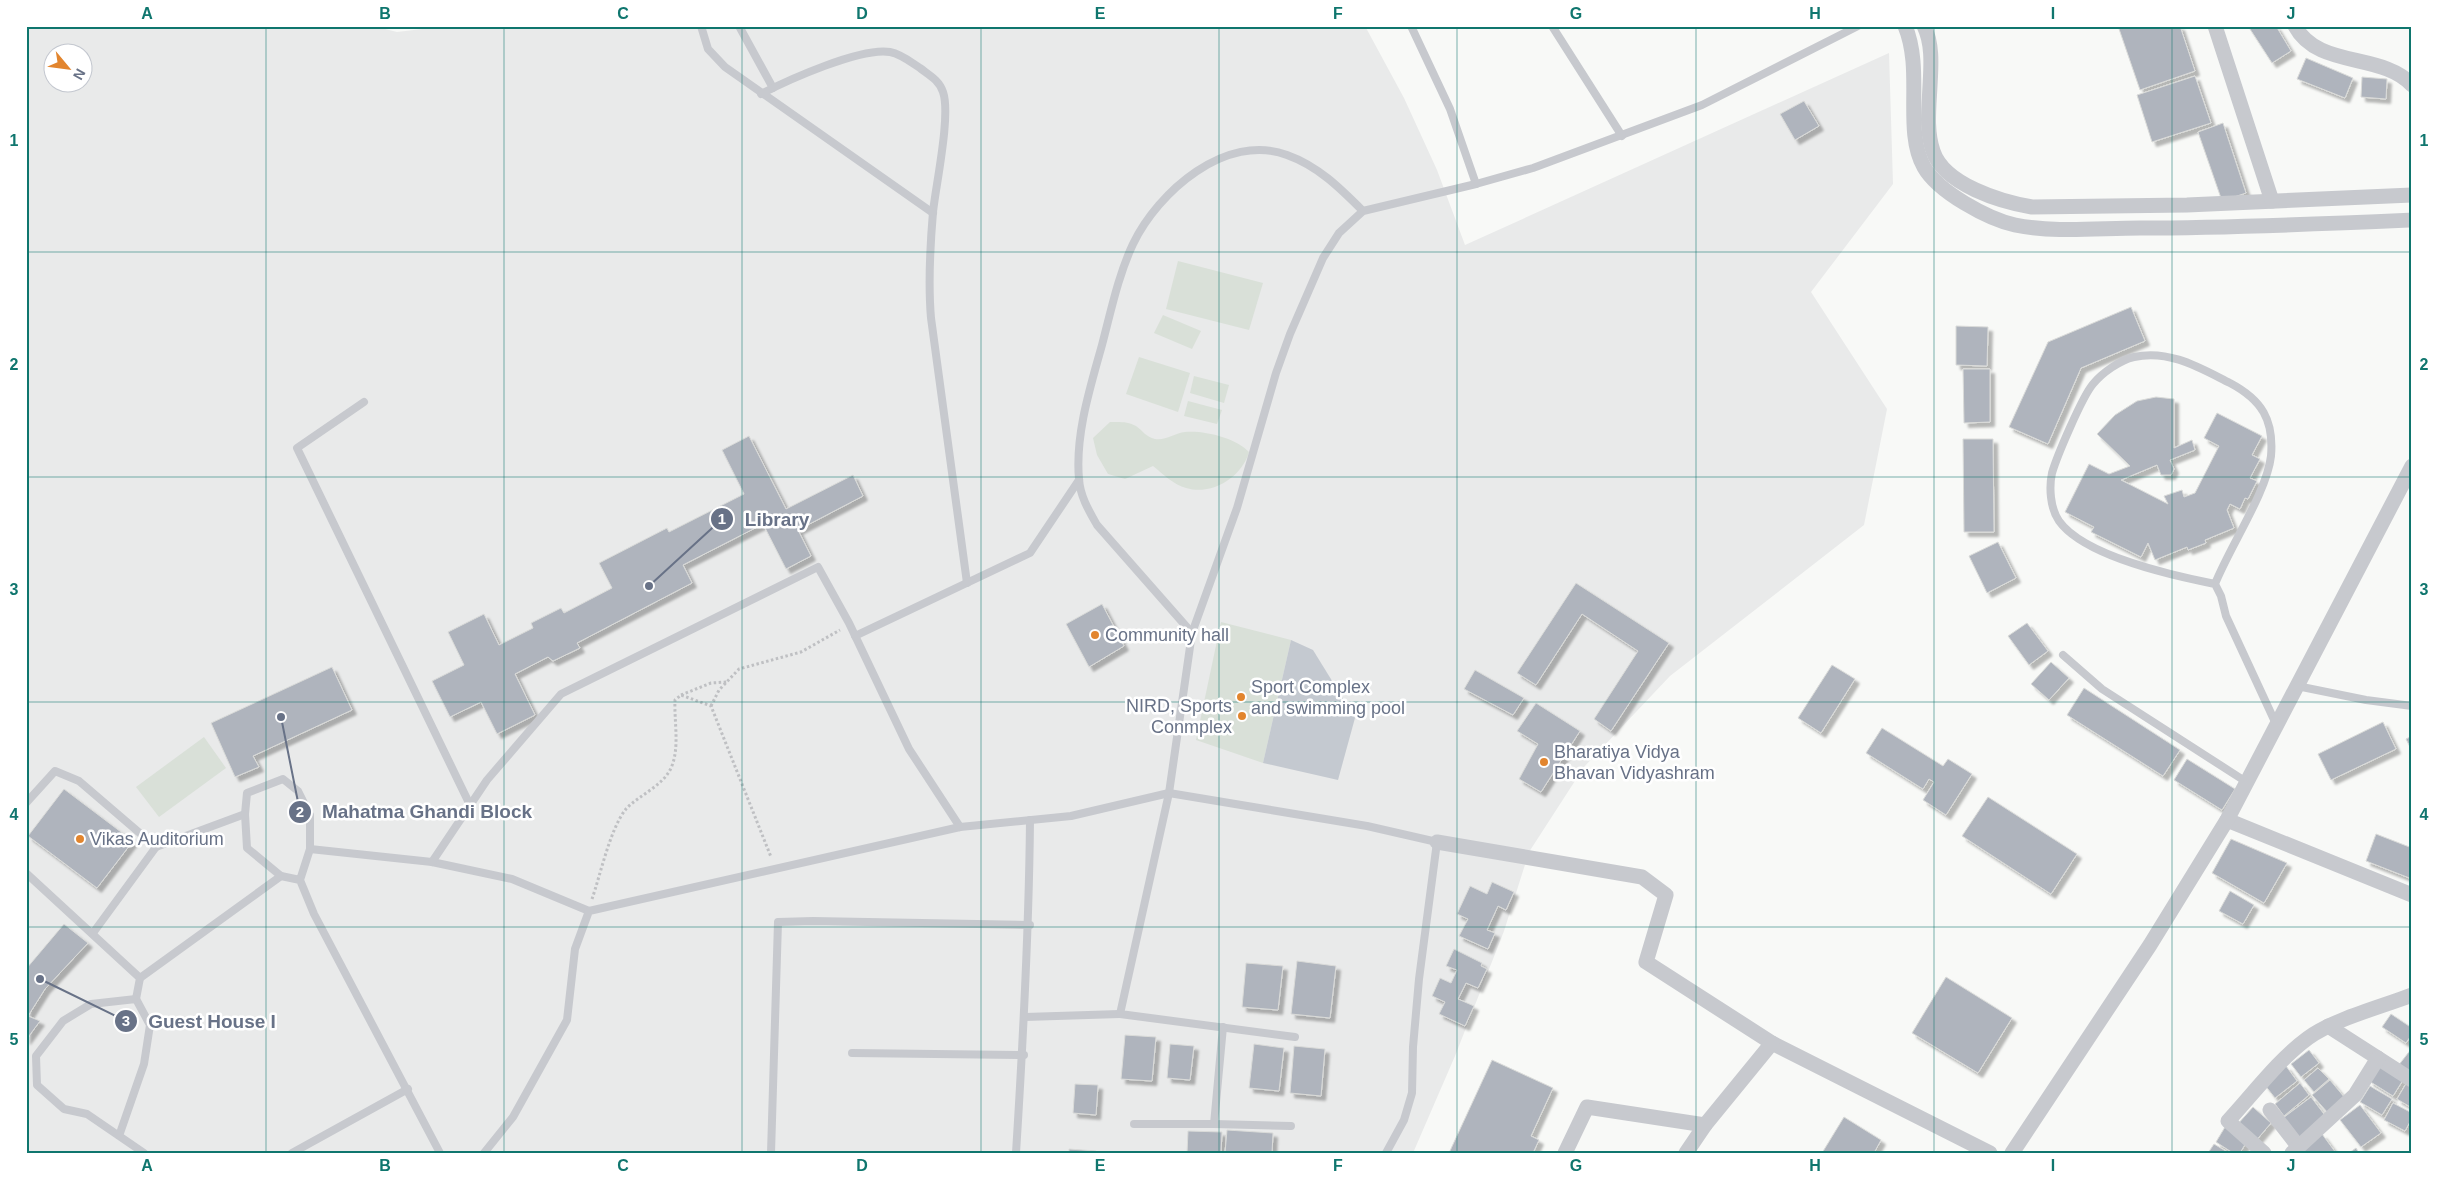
<svg xmlns="http://www.w3.org/2000/svg" width="2438" height="1179" viewBox="0 0 2438 1179" font-family="Arial,sans-serif">
	<style>
		.built { fill: #e9eaea; fill-rule: evenodd }
		.green { fill: #d9e0d8 }
		.water { fill: #c4c9d0 }
		.building { fill: #afb4bd; stroke: #dadbd9; filter: url(#shadow) }
		.lines { fill: none; stroke-linecap: round; stroke-linejoin: round }
		.path { stroke: #bfc0c3; stroke-width: 3; stroke-dasharray: 2.5 2.5; stroke-linecap: butt }
		.service { stroke: #c7c9ce; stroke-width: 8 }
		.minor { stroke: #c7c9ce; stroke-width: 15 }
		.grid { fill: none; stroke: #0f766e; stroke-width: 1; stroke-opacity: 0.55 }
		.poi-dot { fill: #e2852e; stroke: #fff; stroke-width: 2 }
		.labels { text-anchor: middle; stroke-width: 5; stroke-linejoin: round; paint-order: stroke }
		.poi-label { font-size: 18px; fill: #687287; stroke: #fff; text-anchor: start }
		.leader { fill: none; stroke: #687287; stroke-width: 2 }
		.callout-dot { fill: #687287; stroke: #fff; stroke-width: 2 }
		.mark-label { font-size: 15px; text-anchor: middle; font-weight: bold; fill: #fff }
		.callout-label { font-size: 19px; text-anchor: middle; font-weight: bold; fill: #687287; stroke: #fff; stroke-width: 5; stroke-linejoin: round; paint-order: stroke }
		.neatline { fill: none; stroke: #0f766e; stroke-width: 2 }
		.grid-label { font-size: 16px; text-anchor: middle; font-weight: bold; fill: #0f766e }
	</style>
	<defs>
		<filter id="shadow"><feDropShadow dx="4.5" dy="4.5" stdDeviation="1" flood-color="#0004"/></filter>
	</defs>
	<rect width="100%" height="100%" fill="#f8f9f7"/>
	<path class="built" d="M26,26h347l24,6 50,-6h918l39,72 33,72 28,75 424,-192 4,131 -82,108 76,117 -23,116 -194,151 -86,91 -55,85 -25,79 -49,125 -42,97h-1387zM52,52h30v30h-30z"/>
	<g class="green">
		<path d="M1178,261l85,22 -14,47 -83,-21z"/>
		<path d="M1163,315l38,16 -9,18 -38,-16z"/>
		<path d="M1139,357l51,16 -12,39 -52,-18z"/>
		<path d="M1194,376l35,9 -5,18 -34,-10z"/>
		<path d="M1188,401l34,9 -5,14 -33,-8z"/>
		<path d="M1110,422c8,0 18,-1 26,4 7,5 10,11 19,13 10,2 20,-6 30,-7 19,-2 51,6 64,20 -7,25 -37,44 -63,36 -12,-3 -23,-14 -33,-22l-28,13 -17,-5 -11,-19 -4,-17z"/>
		<path d="M1221,622l70,18 -28,123 -67,-23z"/>
		<path d="M204,737l22,31 -67,49 -23,-30z"/>
	</g>
	<path class="water" d="M1291,640l22,10 42,68 -17,62 -75,-17z"/>
	<g class="building">
		<path d="M2118,26h62l15,45 -55,19z"/>
		<path d="M2248,26h28l15,25 -19,12z"/>
		<path d="M2306,58l47,20 -8,20 -48,-19z"/>
		<path d="M2195,76l16,47 -59,19 -15,-47z"/>
		<path d="M2362,77l25,2 -1,20 -25,-2z"/>
		<path d="M1804,101l15,25 -24,14 -15,-26z"/>
		<path d="M2223,123l23,70 -24,8 -24,-69z"/>
		<path d="M2131,307l14,34 -64,27 -33,76 -39,-17 39,-85z"/>
		<path d="M1956,326l32,1 -1,39 -31,-1z"/>
		<path d="M1963,369h27v53l-26,1z"/>
		<path d="M2156,397l18,2v49l18,-8 3,10 -25,10 4,9 -3,6h-10l-4,-10 -36,15 47,24 -4,-8 18,-6 2,7 11,-4 24,-47 -15,-8 13,-25 45,23 -10,19 8,4 -10,19 7,3 -9,18 -3,-1 -5,11 -10,-5 -3,6 7,18 -29,12 1,3 -18,7 -1,-3 -32,13 -7,-17 -7,14 -50,-25 3,-5 -29,-15 24,-48 20,10 21,-8 -33,-32 18,-19 22,-14z"/>
		<path d="M749,436l37,73 67,-34 10,21 -65,34 13,26 -25,13 -23,-45 -80,41 9,18 -115,60 3,5 -27,13 -5,-4 -33,17 20,41 -38,19 -16,-32 -31,15 -18,-36 32,-16 -16,-33 36,-18 15,31 34,-17 -2,-5 30,-15 3,5 48,-25 -13,-25 68,-35 2,4 75,-38 -22,-44z"/>
		<path d="M1963,439h30l1,93h-30z"/>
		<path d="M1998,542l18,36 -29,15 -18,-37z"/>
		<path d="M1576,583l93,60 -58,88 -17,-12 44,-68 -56,-37 -46,71 -19,-12z"/>
		<path d="M1102,604l22,42 -35,21 -23,-43z"/>
		<path d="M2027,623l21,28 -19,14 -21,-29z"/>
		<path d="M2051,662l18,16 -20,22 -18,-16z"/>
		<path d="M1832,665l23,14 -34,54 -23,-15z"/>
		<path d="M332,667l20,43 -99,46 6,11 -24,10 -24,-54z"/>
		<path d="M1475,670l49,28 -11,17 -49,-26z"/>
		<path d="M2084,688l96,62 -17,26 -96,-61z"/>
		<path d="M1536,703l44,28 -39,61 -22,-13 19,-35 -21,-13z"/>
		<path d="M2383,722l13,27 -65,31 -13,-26z"/>
		<path d="M1882,728l61,38 5,-7 24,15 -26,41 -23,-15 11,-18 -5,-3 -6,10 -57,-36z"/>
		<path d="M2412,736v15l-6,-12z"/>
		<path d="M2187,759l48,30 -13,21 -48,-30z"/>
		<path d="M64,789l69,52 -36,47 -69,-52z"/>
		<path d="M1988,797l89,57 -26,40 -89,-58z"/>
		<path d="M2376,834l36,14v31l-46,-18z"/>
		<path d="M2231,839l56,24 -23,40 -52,-30z"/>
		<path d="M1492,882l22,10 -8,18 -8,-4 -11,24 8,3 -7,16 -29,-13 9,-17 -11,-5 13,-28 17,8z"/>
		<path d="M2230,891l24,14 -11,19 -24,-13z"/>
		<path d="M64,924l24,19 -43,46 -17,27 12,5 -14,19v-71z"/>
		<path d="M1454,949l28,14 -1,3 6,3 -9,19 -12,-5 -8,16 16,7 -9,20 -26,-12 6,-12 -13,-6 8,-18 11,5 6,-13 -11,-4z"/>
		<path d="M1297,961l39,5 -6,52 -39,-4z"/>
		<path d="M1246,963l37,3 -5,44 -36,-3z"/>
		<path d="M1946,977l66,41 -34,55 -66,-40z"/>
		<path d="M2391,1014l21,14v6l-6,9 -24,-16z"/>
		<path d="M1125,1035l31,2 -4,44 -31,-2z"/>
		<path d="M1170,1044l24,2 -4,34 -23,-2z"/>
		<path d="M1254,1044l30,4 -5,43 -30,-3z"/>
		<path d="M1294,1046l31,3 -4,47 -31,-3z"/>
		<path d="M2412,1048v28l-14,-10z"/>
		<path d="M2309,1050l10,13 -18,14 -10,-13z"/>
		<path d="M1492,1060l61,28 -22,48 8,4 -6,13h-84z"/>
		<path d="M2379,1065l24,15 -10,16 -24,-15z"/>
		<path d="M2286,1066l11,15 -22,17 -11,-14z"/>
		<path d="M2318,1068l11,11 -15,13 -10,-12z"/>
		<path d="M2330,1080l15,18 -17,15 -16,-18z"/>
		<path d="M2407,1082l5,3v23l-15,-9z"/>
		<path d="M2300,1083l9,12 -25,21 -9,-12z"/>
		<path d="M1075,1084l23,1 -2,30 -23,-2z"/>
		<path d="M2370,1086l22,13 -10,16 -22,-13z"/>
		<path d="M2311,1097l16,21 -27,21 -17,-21z"/>
		<path d="M2393,1103l19,10v5l-7,13 -21,-11z"/>
		<path d="M2360,1105l21,28 -20,14 -21,-27z"/>
		<path d="M2253,1107l18,16 -17,20 -18,-17z"/>
		<path d="M1844,1117l37,23 -7,13h-52z"/>
		<path d="M2225,1127l22,14 -7,12h-7l-17,-11z"/>
		<path d="M1227,1130l46,3 -1,20h-47z"/>
		<path d="M1188,1131l34,1 -1,21h-34z"/>
		<path d="M2322,1134l14,19h-35z"/>
		<path d="M2214,1144l15,9h-21z"/>
		<path d="M2356,1148l3,5h-10z"/>
		<path d="M1069,1149l27,2v2h-27z"/>
	</g>
	<g class="lines">
		<g class="path">
			<path d="M681,695l30,-12 16,-1"/>
			<path d="M711,706l8,-16 20,-21 62,-17 39,-22"/>
			<path d="M592,899c9,-26 18,-70 34,-90 13,-14 37,-23 45,-41 9,-20 3,-46 4,-68l6,-5 30,11 60,151"/>
		</g>
		<g class="service">
			<path d="M701,26l7,23 17,18 208,146"/>
			<path d="M739,26l34,62"/>
			<path d="M1411,26l39,83 26,75 57,-16 169,-63 156,-79"/>
			<path d="M1552,26l70,110"/>
			<path d="M761,94c27,-14 100,-47 129,-42 11,2 21,10 30,16 9,7 19,12 23,24 8,23 -7,92 -10,120 -3,35 -5,71 -2,106l36,265"/>
			<path d="M364,402l-67,46 173,357"/>
			<path d="M2215,584c-41,-8 -131,-28 -156,-63 -9,-13 -10,-34 -7,-48 5,-17 30,-76 41,-89 9,-11 27,-24 41,-27 35,-8 66,11 96,26 32,17 44,37 41,73 -4,36 -42,92 -56,128l6,12 5,20 50,108"/>
			<path d="M1192,633l-95,-108c-8,-14 -17,-29 -18,-46 -4,-44 11,-91 23,-134 9,-34 16,-69 31,-101 25,-52 93,-112 154,-89 31,11 53,33 76,56"/>
			<path d="M855,636l175,-83 49,-73"/>
			<path d="M2063,655l39,34 146,94"/>
			<path d="M2297,686l69,14 46,6"/>
			<path d="M26,803l29,-32 24,10 77,66 89,-33"/>
			<path d="M310,849l122,13 80,17 77,32"/>
			<path d="M432,862l55,-82 74,-86 257,-127 31,56 60,126 51,78"/>
			<path d="M26,873l114,105 -4,21"/>
			<path d="M300,880l-19,-4 -34,-28 -2,-34 2,-21 36,-14 15,12 12,24v34l-10,31 14,34 126,239"/>
			<path d="M93,933l63,-86"/>
			<path d="M140,978l141,-102"/>
			<path d="M1025,1017l95,-3"/>
			<path d="M1295,1037l-175,-23 49,-221 23,-160 45,-125 39,-135 14,-39 33,-76 16,-25 24,-22 113,-27"/>
			<path d="M852,1053l172,2"/>
			<path d="M1134,1124h80l9,-97"/>
			<path d="M1214,1124l77,2"/>
			<path d="M119,1136l25,-72 6,-39 -14,-26 -45,5 -28,17 -27,35 1,29 27,24 23,5 57,39"/>
			<path d="M292,1153l116,-64"/>
			<path d="M484,1153l29,-36 54,-97 8,-71 14,-38 371,-84 111,-11 98,-23 198,33 70,16 -18,137 -6,68 -1,46 -8,27 -18,33"/>
			<path d="M771,1153l7,-231 35,-1 217,4"/>
			<path d="M1016,1153c7,-111 13,-222 14,-333"/>
		</g>
		<g class="minor">
			<path d="M1905,26c19,45 -2,104 19,141 14,25 64,52 91,58 40,8 84,3 125,3 91,0 181,-4 272,-8"/>
			<path d="M1924,26c9,18 7,41 6,60 -1,21 -4,45 3,65 11,34 69,51 99,56l155,-2 225,-10"/>
			<path d="M2215,26l57,175"/>
			<path d="M2295,26c23,43 87,26 117,59"/>
			<path d="M2227,820l185,75"/>
			<path d="M1437,842l205,35 24,18 -20,67 126,81 218,110"/>
			<path d="M2328,1026l84,54"/>
			<path d="M2270,1110l28,36"/>
			<path d="M1565,1153l22,-46 118,18"/>
			<path d="M1686,1153l19,-28 67,-82"/>
			<path d="M2012,1153l138,-208 77,-125 185,-354"/>
			<path d="M2264,1153l-36,-32c25,-27 50,-61 80,-83 26,-19 73,-31 104,-43"/>
			<path d="M2292,1153l63,-58 23,-37"/>
		</g>
	</g>
	<path class="grid" d="M266,26v1127M504,26v1127M742,26v1127M981,26v1127M1219,26v1127M1457,26v1127M1696,26v1127M1934,26v1127M2172,26v1127M26,252h2386M26,477h2386M26,702h2386M26,927h2386"/>
	<g class="poi-dot">
		<circle cx="1095" cy="635" r="5"/>
		<circle cx="1241" cy="697" r="5"/>
		<circle cx="1242" cy="716" r="5"/>
		<circle cx="1544" cy="762" r="5"/>
		<circle cx="80" cy="839" r="5"/>
	</g>
	<g class="labels">
		<g class="poi-label">
			<text x="1105" y="641">Community hall</text>
			<text x="1251" y="693">Sport Complex<tspan x="1251" dy="21">and swimming pool</tspan></text>
			<text x="1232" y="712" text-anchor="end">NIRD, Sports<tspan x="1232" dy="21">Conmplex</tspan></text>
			<text x="1554" y="758">Bharatiya Vidya<tspan x="1554" dy="21">Bhavan Vidyashram</tspan></text>
			<text x="90" y="845">Vikas Auditorium</text>
		</g>
	</g>
	<path class="leader" d="M649 586L722 519M281 717L300 812M40 979L126 1021"/>
	<g class="callout-dot">
		<circle cx="649" cy="586" r="5"/>
		<circle cx="281" cy="717" r="5"/>
		<circle cx="40" cy="979" r="5"/>
		<circle cx="722" cy="519" r="12"/>
		<circle cx="300" cy="812" r="12"/>
		<circle cx="126" cy="1021" r="12"/>
	</g>
	<g class="mark-label">
		<text x="722" y="524">1</text>
		<text x="300" y="817">2</text>
		<text x="126" y="1026">3</text>
	</g>
	<g class="callout-label">
		<text x="777" y="526">Library</text>
		<text x="427" y="818">Mahatma Ghandi Block</text>
		<text x="212" y="1028">Guest House I</text>
	</g>
	<rect width="2438" height="1179" fill="none" stroke="#ffffff" stroke-width="55"/>
	<g transform="translate(68 68) rotate(119)"><circle r="24" fill="#ffffff" stroke="#c3c7cf"/>
	<path d="M0-4L9 19L0 12L-9 19Z" fill="#e2852e"/>
	<text y="-8" font-size="14" font-weight="bold" text-anchor="middle" fill="#687287">N</text>
	</g>
	<rect x="28" y="28" width="2382" height="1124" class="neatline"/>
	<g class="grid-label">
		<text x="147" y="19">A</text>
		<text x="385" y="19">B</text>
		<text x="623" y="19">C</text>
		<text x="862" y="19">D</text>
		<text x="1100" y="19">E</text>
		<text x="1338" y="19">F</text>
		<text x="1576" y="19">G</text>
		<text x="1815" y="19">H</text>
		<text x="2053" y="19">I</text>
		<text x="2291" y="19">J</text>
		<text x="14" y="146">1</text>
		<text x="2424" y="146">1</text>
		<text x="14" y="370">2</text>
		<text x="2424" y="370">2</text>
		<text x="14" y="595">3</text>
		<text x="2424" y="595">3</text>
		<text x="14" y="820">4</text>
		<text x="2424" y="820">4</text>
		<text x="14" y="1045">5</text>
		<text x="2424" y="1045">5</text>
		<text x="147" y="1171">A</text>
		<text x="385" y="1171">B</text>
		<text x="623" y="1171">C</text>
		<text x="862" y="1171">D</text>
		<text x="1100" y="1171">E</text>
		<text x="1338" y="1171">F</text>
		<text x="1576" y="1171">G</text>
		<text x="1815" y="1171">H</text>
		<text x="2053" y="1171">I</text>
		<text x="2291" y="1171">J</text>
	</g>
</svg>
